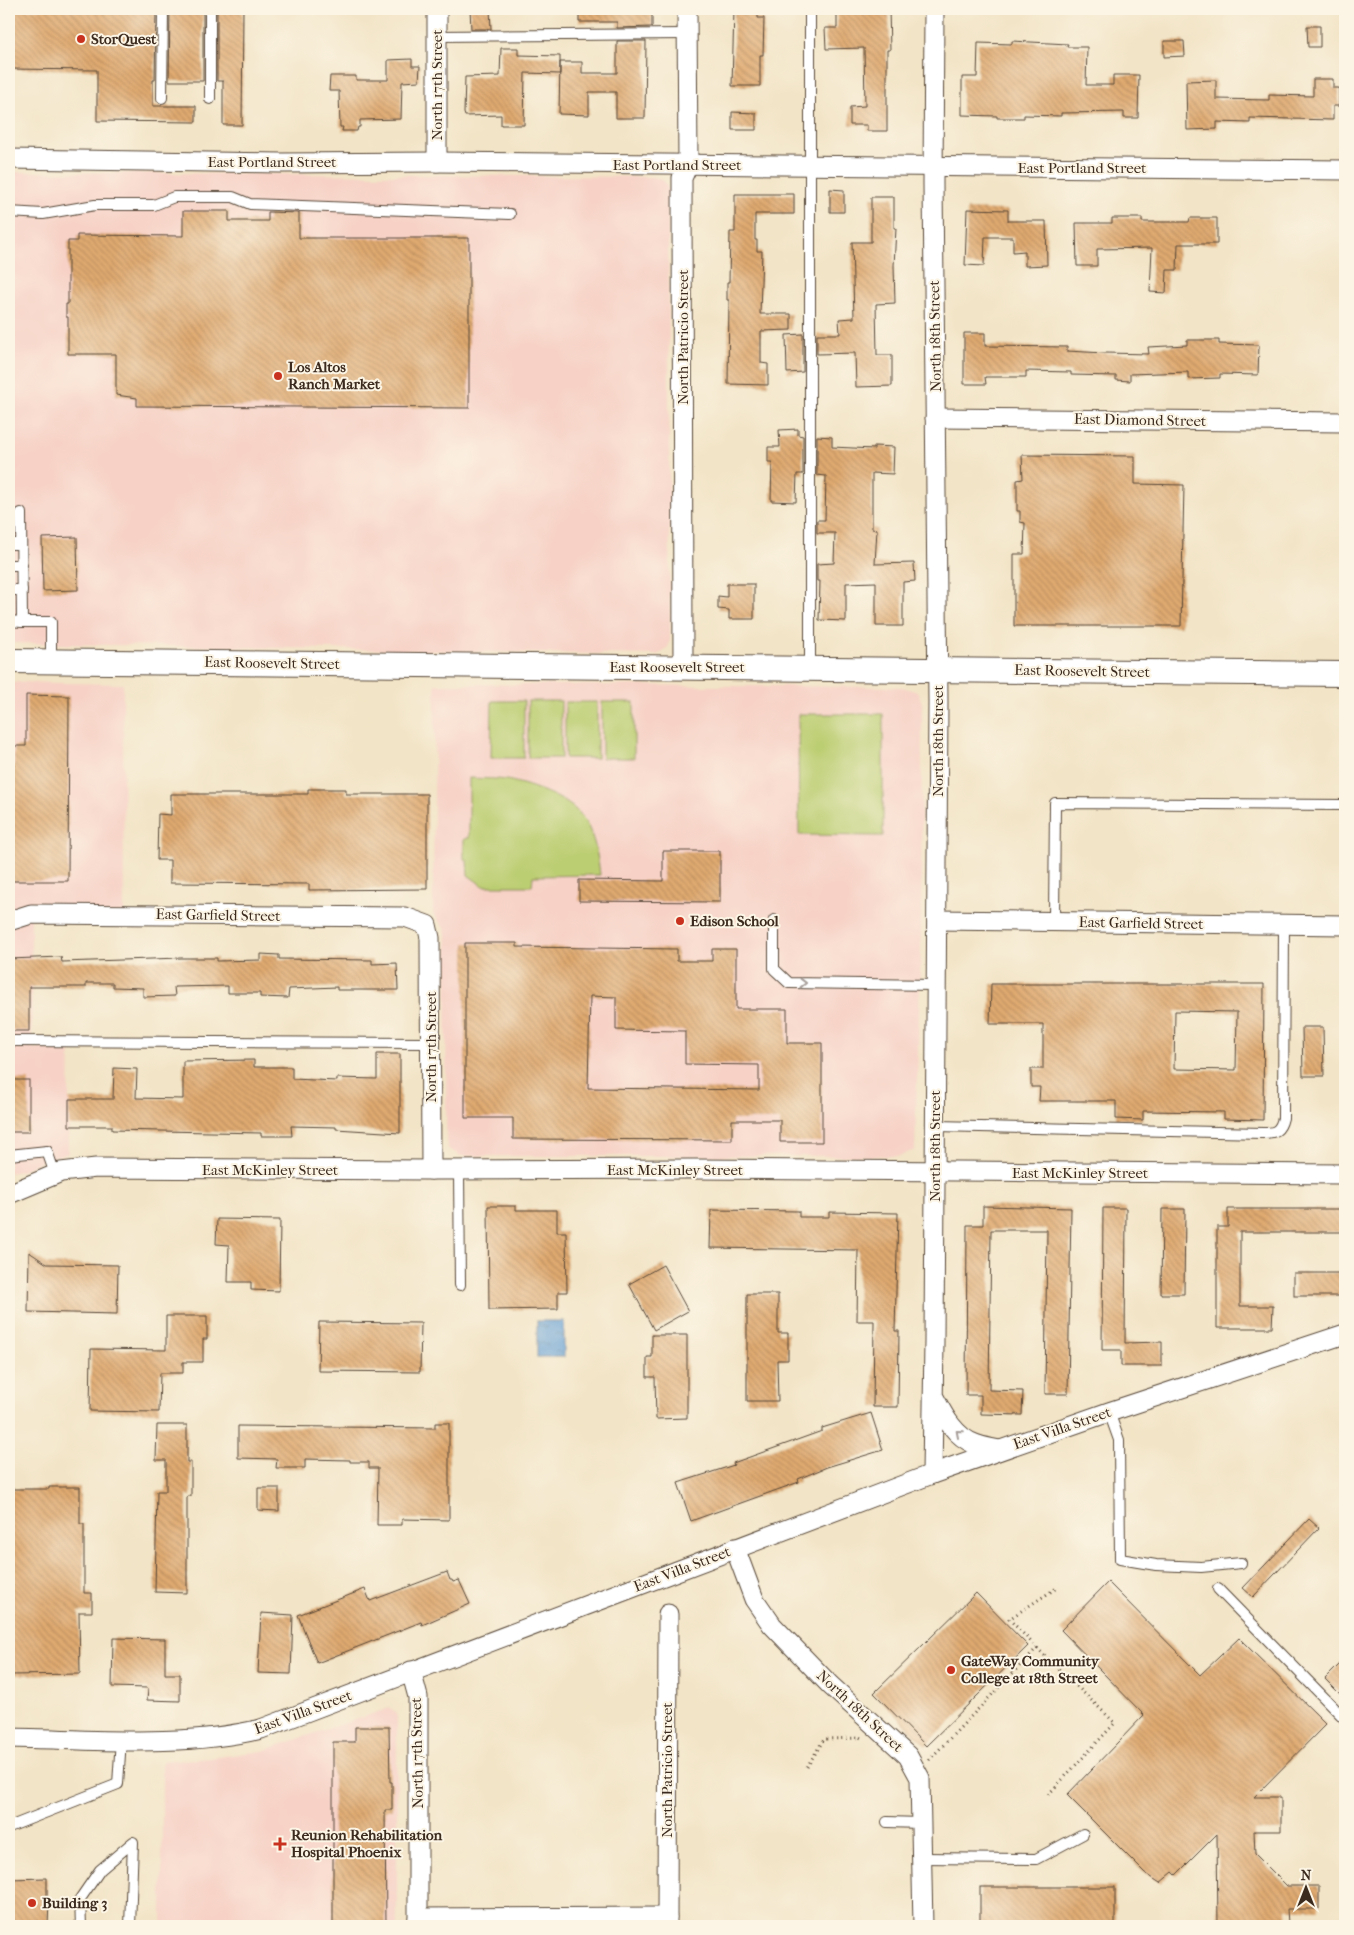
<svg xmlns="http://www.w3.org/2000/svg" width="1354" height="1935" viewBox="0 0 1354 1935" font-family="'IM FELL French Canon',serif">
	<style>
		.built { fill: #f7d1c6 }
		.park { fill: #bcce72; stroke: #7c7c48 }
		.water { fill: url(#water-ripples); stroke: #4f6479 }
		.building { fill: url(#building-back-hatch); fill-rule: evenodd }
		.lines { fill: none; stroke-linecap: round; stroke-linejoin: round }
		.service-casing { stroke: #564637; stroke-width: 12 }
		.minor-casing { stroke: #564637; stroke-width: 21 }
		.tertiary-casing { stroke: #564637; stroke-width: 26 }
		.path { stroke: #564637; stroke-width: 3; stroke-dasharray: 1 4; stroke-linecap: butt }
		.service { stroke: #fff; stroke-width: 10 }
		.minor { stroke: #fff; stroke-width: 19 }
		.tertiary { stroke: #fff; stroke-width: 24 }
		.oneway { stroke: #a79f9a }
		.poi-dot { fill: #c8321e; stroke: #fcf5e5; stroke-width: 2 }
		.labels { text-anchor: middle; stroke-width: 4; stroke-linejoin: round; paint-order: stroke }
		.poi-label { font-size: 15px; font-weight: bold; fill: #3b2a1e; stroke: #fcf5e5; text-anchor: start }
		.street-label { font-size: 15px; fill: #3b2a1e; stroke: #fcf5e5 }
	</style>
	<defs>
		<pattern id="water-ripples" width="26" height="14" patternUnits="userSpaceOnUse" patternTransform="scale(1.25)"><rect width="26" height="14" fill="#639fd4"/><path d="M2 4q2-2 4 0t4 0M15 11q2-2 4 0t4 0" fill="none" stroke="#5382ab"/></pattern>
		<pattern id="building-back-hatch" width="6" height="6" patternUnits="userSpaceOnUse" patternTransform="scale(1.25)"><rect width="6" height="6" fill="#e0aa71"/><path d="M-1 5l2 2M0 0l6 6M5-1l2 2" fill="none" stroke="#b78b5c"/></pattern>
	</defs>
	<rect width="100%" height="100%" fill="#fcf5e5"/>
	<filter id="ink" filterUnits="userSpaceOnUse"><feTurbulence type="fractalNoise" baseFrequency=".02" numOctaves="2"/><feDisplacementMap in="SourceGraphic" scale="10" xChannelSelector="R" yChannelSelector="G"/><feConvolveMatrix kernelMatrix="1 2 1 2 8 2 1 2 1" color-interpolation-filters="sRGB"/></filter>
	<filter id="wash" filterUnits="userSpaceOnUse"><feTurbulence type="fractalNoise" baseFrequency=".0096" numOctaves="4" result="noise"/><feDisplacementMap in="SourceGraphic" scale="20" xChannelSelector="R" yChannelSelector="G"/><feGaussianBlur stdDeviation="1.12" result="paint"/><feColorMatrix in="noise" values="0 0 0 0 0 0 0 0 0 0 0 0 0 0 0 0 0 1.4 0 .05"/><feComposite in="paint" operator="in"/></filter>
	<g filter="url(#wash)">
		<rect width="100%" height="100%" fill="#f2e4c6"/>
		<g class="built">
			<path d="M9,172l644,5 8,2 6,7 1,6 2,448 -2,7 -5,5 -7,3 -647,-12z"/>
			<path d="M9,682l114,2 1,230h-93l1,134 38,1 -2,104 -24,7 -23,11 -12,2z"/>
			<path d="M435,684l467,3 16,5 4,11 -1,243 -6,204 -16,6h-438l-13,-7 -2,-15 1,-192 -2,-13 -12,-15z"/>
			<path d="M390,1708l7,5v213h-235v-165l48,-3 52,-7z"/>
		</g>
		<g class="park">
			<path d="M492,701h32v57h-33z"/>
			<rect x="528" y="701" width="33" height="57"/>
			<rect x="565" y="702" width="32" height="56"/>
			<rect x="602" y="702" width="32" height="56"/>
			<path d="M798,714h85v122l-84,-1z"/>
			<path d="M469,778c14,1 29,0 42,3 21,5 54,16 69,33 13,15 18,41 20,61l-67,1 -1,10h-49l-15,-11 -1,-15 -3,-1v-20l5,-1z"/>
		</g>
		<rect class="water" x="537" y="1321" width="27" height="36"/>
		<g id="blocks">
			<g class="building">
				<path d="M9,9h147l-1,71h-2v26h43v16l-99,-1v-51l-88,-1z"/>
				<path d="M170,9h33v72h-34z"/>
				<path d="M217,9h26l-1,116h-19v-44h-6z"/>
				<path d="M470,9h20l1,20h-20z"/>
				<path d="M579,9h73v18l-35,1v-6h-38z"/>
				<path d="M734,9h24v9h6l-1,37h-3v31h-28z"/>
				<path d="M837,9h52l1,41h-3v81h-20v-6h-17v-18l15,-1 -1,-58 -38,1 -1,-21h12z"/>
				<path d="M1307,26h13v21h-12z"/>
				<path d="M617,41h29l-1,77h-29v-26h-27v23l-30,-1 1,-52h22v11h35z"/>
				<path d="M1012,41l56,3 -1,3h20l-1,38h27v-10h26l-1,43h-14v-6l-63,1v3l-37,-1v3h-27v-2l-35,-1v-38h15l1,-34 34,1z"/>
				<path d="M1164,41h20l1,15 -21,1z"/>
				<path d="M501,48h17v7l42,1v18l-35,-1 -1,52h-23v-10l-36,1 -1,-3 1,-36 35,-1z"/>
				<path d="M412,59v7h8l-1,15 -17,1 -1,37 -41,1v7h-2l-1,4h-15l1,-4h-3l-1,-36h-10l1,-15h26v4h32v-20z"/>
				<path d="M1313,79h20v9h6v18h-6v14l-83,-2v5l-33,-1v7l-30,1 -1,-49 30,-1v19l53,1v-5l44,1z"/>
				<path d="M732,112l24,1v17h-24z"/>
				<path d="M830,189l14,1v22h-14z"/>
				<path d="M735,194h59v20h-39v26h2v11h5l-2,63h31v16l-30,1v32l7,1v21l-40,-1 1,-84h-2v-18h2l1,-50h5z"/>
				<path d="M871,197h23v31h2l-2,38 1,37 -19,1 1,51h15v31l-36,1 -1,-34 -38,1v-20h23l-1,-15 15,-1 -2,-76h19z"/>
				<path d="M967,209l41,1v11h38l1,44 -22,1v-15l-12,1v-15h-28l-1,29 -19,-1z"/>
				<path d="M183,211h46v10h39v-9l31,1v25h170v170l-332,-2v-8l-21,-3v-41h-48v-37h-2v-13h2v-63h9v-6l106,1z"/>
				<path d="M1112,218h30v4h47l1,-4h27v26h-39l-1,26h-10l-1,23 -16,-1 2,-44 -55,1v17h-20l-1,-43h36z"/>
				<path d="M964,333h21v13l82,1v4l38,2 44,1 -1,-7 39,-2v-5h32v4l40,1 -1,30 -38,-1v4l-32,1v-7l-58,2v7l-14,-1v-4l-45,-1v-3l-45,-1v6h-41l1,7h-22z"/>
				<path d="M803,334v38l-16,1 -1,-38z"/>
				<path d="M798,429v6l5,1v38h-6l-1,28 -25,-1 1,-39h-4v-15h12l-1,-17z"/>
				<path d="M817,436l15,1v10l42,2v-3l20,1 -1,27 -21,-1v55l5,1 -2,35 39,-1 1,18 -12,1v44h-27v-44l-30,1v38l-27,-1 1,-39h-3v-17l17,-1 1,-30h-18v-13h8l1,-44 -9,-1z"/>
				<path d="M1022,455l113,1v28l49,1 -3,141h-167v-72h10l1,-31 -5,-1v-11h-3v-31l6,-1z"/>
				<path d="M77,537l1,53 -35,1 -1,-53z"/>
				<path d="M727,584h27v35h-25v-9l-11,-1v-13l9,1z"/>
				<path d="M26,695l43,1 -1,185h-59v-116h5v-19h12z"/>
				<path d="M308,789h38v5h81v95l-118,1v-6l-139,-1v-23h-13l1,-46 13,1v-21h137z"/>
				<path d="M663,851h57v51l-141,-1v-21l84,1z"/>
				<path d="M465,943h52v4l160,2v12h35v-12h24v60h51v34h35v99h-42v-22h-48v20l-219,-1v-21h-48zM590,996l26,1v33l69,1v33l74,1v25l-171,-2z"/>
				<path d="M261,954l18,1v4l93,1v4l25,-1 1,27h-61v-3l-48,2 -1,9 -28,-1v-4h-32v-7l-54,1 1,9 -32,1v-9l-30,-1v-4h-27v4h-57v44h-20v-72l52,-2 1,5 119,-4h36v3l44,-1z"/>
				<path d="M991,984h273l-1,136 -39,-1v-7l-81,-1v9l-27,-1v-18h-77l1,-14h-9v-18h12v-45h-53zM1175,1011l62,1 -1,58 -62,-1z"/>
				<path d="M1302,1027h21l1,49h-21z"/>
				<path d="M377,1054h23v79l-64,-4v-2l-45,-1 1,10h-31v-3l-149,-3v-4h-43v-27h44l1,-31 23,1 -1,29 47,1v-38l71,-1v7h38v12l45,2v-3l40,1z"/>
				<rect x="9" y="1080" width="20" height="52"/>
				<path d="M488,1206h28v4h41v22h9l1,60h-9v17l-69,1z"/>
				<path d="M983,1206l88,2 -3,186h-23l2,-164h-56l-2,160 34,1 -1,24 -41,-1v-19h-15l1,-170h16z"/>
				<path d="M1103,1208h23l-1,135 37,-1v24h-41v-16h-19z"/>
				<path d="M1162,1209h23l-1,85h-23z"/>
				<path d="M1228,1209h117v23h-105v74h33l-1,22h-55v-101h11z"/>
				<path d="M711,1210l88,1v6h30v-5l69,1 -3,118h4l-1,76h-25l1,-86h-17l1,-71 -148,-2z"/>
				<path d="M217,1219l63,1 -1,71 -28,-1v-8h-23l1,-37 -13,-1z"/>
				<path d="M29,1252l18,12 71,1 -1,49 -89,-2z"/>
				<path d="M663,1265l25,46 -34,19 -25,-46z"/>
				<rect x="1294" y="1273" width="51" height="23"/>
				<path d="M747,1294h31v39h10v27h-11l1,41h-31z"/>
				<path d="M166,1316h41v23h-4v23h-20v11h-23l-1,39 -69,-1 1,-62 75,1z"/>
				<path d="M319,1322l102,1 -1,49 -102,-1z"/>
				<path d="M652,1335h35v83l-31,1 -1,-42h-8v-20h5z"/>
				<path d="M871,1413l12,37 -56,17 -29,12 1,3 -108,39 -13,-38 56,-18 -1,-2 89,-32v-3z"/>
				<path d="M435,1423h14v97l-47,-1v6h-25l1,-57h-9v-6h-19v-2l-45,-1v9h-29l1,-9 -39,-1v-32l197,2z"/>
				<path d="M157,1425h30v37h4v34h-4v97l-32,-1 2,-101h9v-31h-10z"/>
				<path d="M49,1487h31v37h4v69h8v19h-13l1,62 -71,1v-186h40z"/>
				<path d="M258,1488h21v23l-21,-1z"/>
				<path d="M1309,1519l10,9 -66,69 -10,-9z"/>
				<path d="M447,1572l3,8h2l1,2 6,-2 11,24 -48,21 -1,-3 -104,41 -19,-48 67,-26 5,12z"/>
				<path d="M1108,1582l92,93 39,-37 87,86 -72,73h27v34h-27l1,23 32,32h32v23h-32l1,15 -70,2 -1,-92 -41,41 -3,-3 -13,11 -15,-10 -78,-78 77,-80 -83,-85z"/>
				<path d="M976,1593l52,53 -102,100 -52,-53z"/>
				<path d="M261,1613l32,2 -2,59 -33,-1z"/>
				<path d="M113,1638l52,1v35h15v27l-33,-1 1,-12 -36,-1z"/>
				<path d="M1345,1659v40l-20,-20z"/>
				<path d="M355,1727h34l1,55h2v28h-7l1,116h-53v-184h22z"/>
				<path d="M47,1878v21h2l-1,27h-39v-47z"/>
				<rect x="980" y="1887" width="135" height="39"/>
			</g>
		</g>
	</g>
	<g filter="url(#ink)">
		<use href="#blocks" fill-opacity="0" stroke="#564637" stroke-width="1"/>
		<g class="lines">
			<defs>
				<g id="service">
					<path d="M210,9v90"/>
					<path d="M810,9v658"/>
					<path d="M438,36l249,-2"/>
					<path d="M162,98l1,-89"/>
					<path d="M9,212l34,2 52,-9h59l20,-8h59l17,7 260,10"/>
					<path d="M21,513l1,109h29v39"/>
					<path d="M9,544h12"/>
					<path d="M9,565h13"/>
					<path d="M9,590h13"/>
					<path d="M9,621l13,1"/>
					<path d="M774,920v49l15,14 147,2"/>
					<path d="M1054,921l1,-118 290,2"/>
					<path d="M9,1041l422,2"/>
					<path d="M936,1126l327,7c12,0 17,-2 20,-15l1,-194"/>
					<path d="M9,1155l38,-4 8,23"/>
					<path d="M459,1170l1,115"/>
					<path d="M1109,1412l10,28 1,119 36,6 45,2 40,-4"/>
					<path d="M1218,1589l127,130"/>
					<path d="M887,1822l34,1"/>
					<path d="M9,1827l109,-43 3,-45"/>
					<path d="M922,1858l114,1 47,-25"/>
					<path d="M81,1926l-1,-27 20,-29 33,-28 -3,84"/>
				</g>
				<g id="minor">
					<path d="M437,9v153"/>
					<path d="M9,159l272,4 156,-1 908,8"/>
					<path d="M935,418l410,4"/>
					<path d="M683,667l-1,-489 6,-13 -1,-156"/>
					<path d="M937,920l408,5"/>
					<path d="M9,921l22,-7 374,3 22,8 3,13 1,232"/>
					<path d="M9,1194l52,-22 35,-4 335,2 263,-1 651,5"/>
					<path d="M935,1399c9,17 20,38 40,45 7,3 16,4 24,6"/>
					<path d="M932,1474l2,-132 4,-640 -5,-519 1,-174"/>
					<path d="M735,1548l19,51 18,26 58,60 78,71 12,22 3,148"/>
					<path d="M411,1671l7,26v229"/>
					<path d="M9,1738c80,1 174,10 252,-9l671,-255 177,-62 236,-78"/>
					<path d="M418,1918l249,-1"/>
					<path d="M667,1926l1,-312"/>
				</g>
				<path id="tertiary" d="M9,661l1336,13"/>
			</defs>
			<use href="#service" class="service-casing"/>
			<use href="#minor" class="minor-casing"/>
			<use href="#tertiary" class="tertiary-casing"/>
			<g class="path">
				<path d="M1037,1648l78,75 -69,74"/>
				<path d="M929,1760l108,-112 -28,-29 49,-32"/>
				<path d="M807,1767l17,-28 37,-1 -2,-1"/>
			</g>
			<use href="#service" class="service"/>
			<use href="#minor" class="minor"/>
			<use href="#tertiary" class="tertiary"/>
		</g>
		<defs><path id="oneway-chevron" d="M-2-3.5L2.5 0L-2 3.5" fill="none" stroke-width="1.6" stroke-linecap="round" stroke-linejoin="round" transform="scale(1.25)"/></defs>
		<g class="oneway">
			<use href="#oneway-chevron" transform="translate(803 983)"/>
			<use href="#oneway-chevron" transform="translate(959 1433) rotate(-139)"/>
		</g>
	</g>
	<g class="poi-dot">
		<circle cx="81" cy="39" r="5"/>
		<circle cx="278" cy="376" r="5"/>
		<circle cx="680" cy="921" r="5"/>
		<circle cx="951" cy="1670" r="5"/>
		<path d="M277.5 1836.5h5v5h5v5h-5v5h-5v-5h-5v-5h5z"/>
		<circle cx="32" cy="1903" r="5"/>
	</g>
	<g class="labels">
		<g class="poi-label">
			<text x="91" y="44">StorQuest</text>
			<text x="288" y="372">Los Altos<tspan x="288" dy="17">Ranch Market</tspan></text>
			<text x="690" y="926">Edison School</text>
			<text x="961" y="1666">GateWay Community<tspan x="961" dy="17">College at 18th Street</tspan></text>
			<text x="291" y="1840">Reunion Rehabilitation<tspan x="291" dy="17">Hospital Phoenix</tspan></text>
			<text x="42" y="1908">Building 3</text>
		</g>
		<g class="street-label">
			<text transform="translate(437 85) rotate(-90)" y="5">North 17th Street</text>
			<text x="272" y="167">East Portland Street</text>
			<text x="677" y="170">East Portland Street</text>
			<text x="1082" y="173">East Portland Street</text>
			<text transform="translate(935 336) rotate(-91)" y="5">North 18th Street</text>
			<text transform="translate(683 337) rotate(-90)" y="5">North Patricio Street</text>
			<text transform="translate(1140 420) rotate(1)" y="5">East Diamond Street</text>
			<text transform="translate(272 663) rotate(1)" y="5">East Roosevelt Street</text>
			<text x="677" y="672">East Roosevelt Street</text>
			<text transform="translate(1082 671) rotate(1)" y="5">East Roosevelt Street</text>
			<text transform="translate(938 741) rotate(-90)" y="5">North 18th Street</text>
			<text transform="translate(218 915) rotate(1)" y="5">East Garfield Street</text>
			<text transform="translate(1141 923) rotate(1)" y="5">East Garfield Street</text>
			<text transform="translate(431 1047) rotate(-90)" y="5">North 17th Street</text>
			<text transform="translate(935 1146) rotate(-90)" y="5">North 18th Street</text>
			<text x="270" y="1175">East McKinley Street</text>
			<text x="675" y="1175">East McKinley Street</text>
			<text x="1080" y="1178">East McKinley Street</text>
			<text transform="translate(1062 1428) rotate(-19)" y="5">East Villa Street</text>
			<text transform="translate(682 1569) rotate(-21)" y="5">East Villa Street</text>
			<text transform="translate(860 1711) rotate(43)" y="5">North 18th Street</text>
			<text transform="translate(303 1712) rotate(-20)" y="5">East Villa Street</text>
			<text transform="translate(417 1753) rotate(-91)" y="5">North 17th Street</text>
			<text transform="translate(667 1770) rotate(-90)" y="5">North Patricio Street</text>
		</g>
	</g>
	<rect width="1354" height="1935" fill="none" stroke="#fcf5e5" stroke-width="30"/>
	<g transform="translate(1306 1888)" stroke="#fcf5e5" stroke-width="4" paint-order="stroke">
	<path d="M0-4L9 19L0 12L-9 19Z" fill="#3b2a1e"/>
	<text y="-8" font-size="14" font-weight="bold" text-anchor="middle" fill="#3b2a1e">N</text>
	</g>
</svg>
